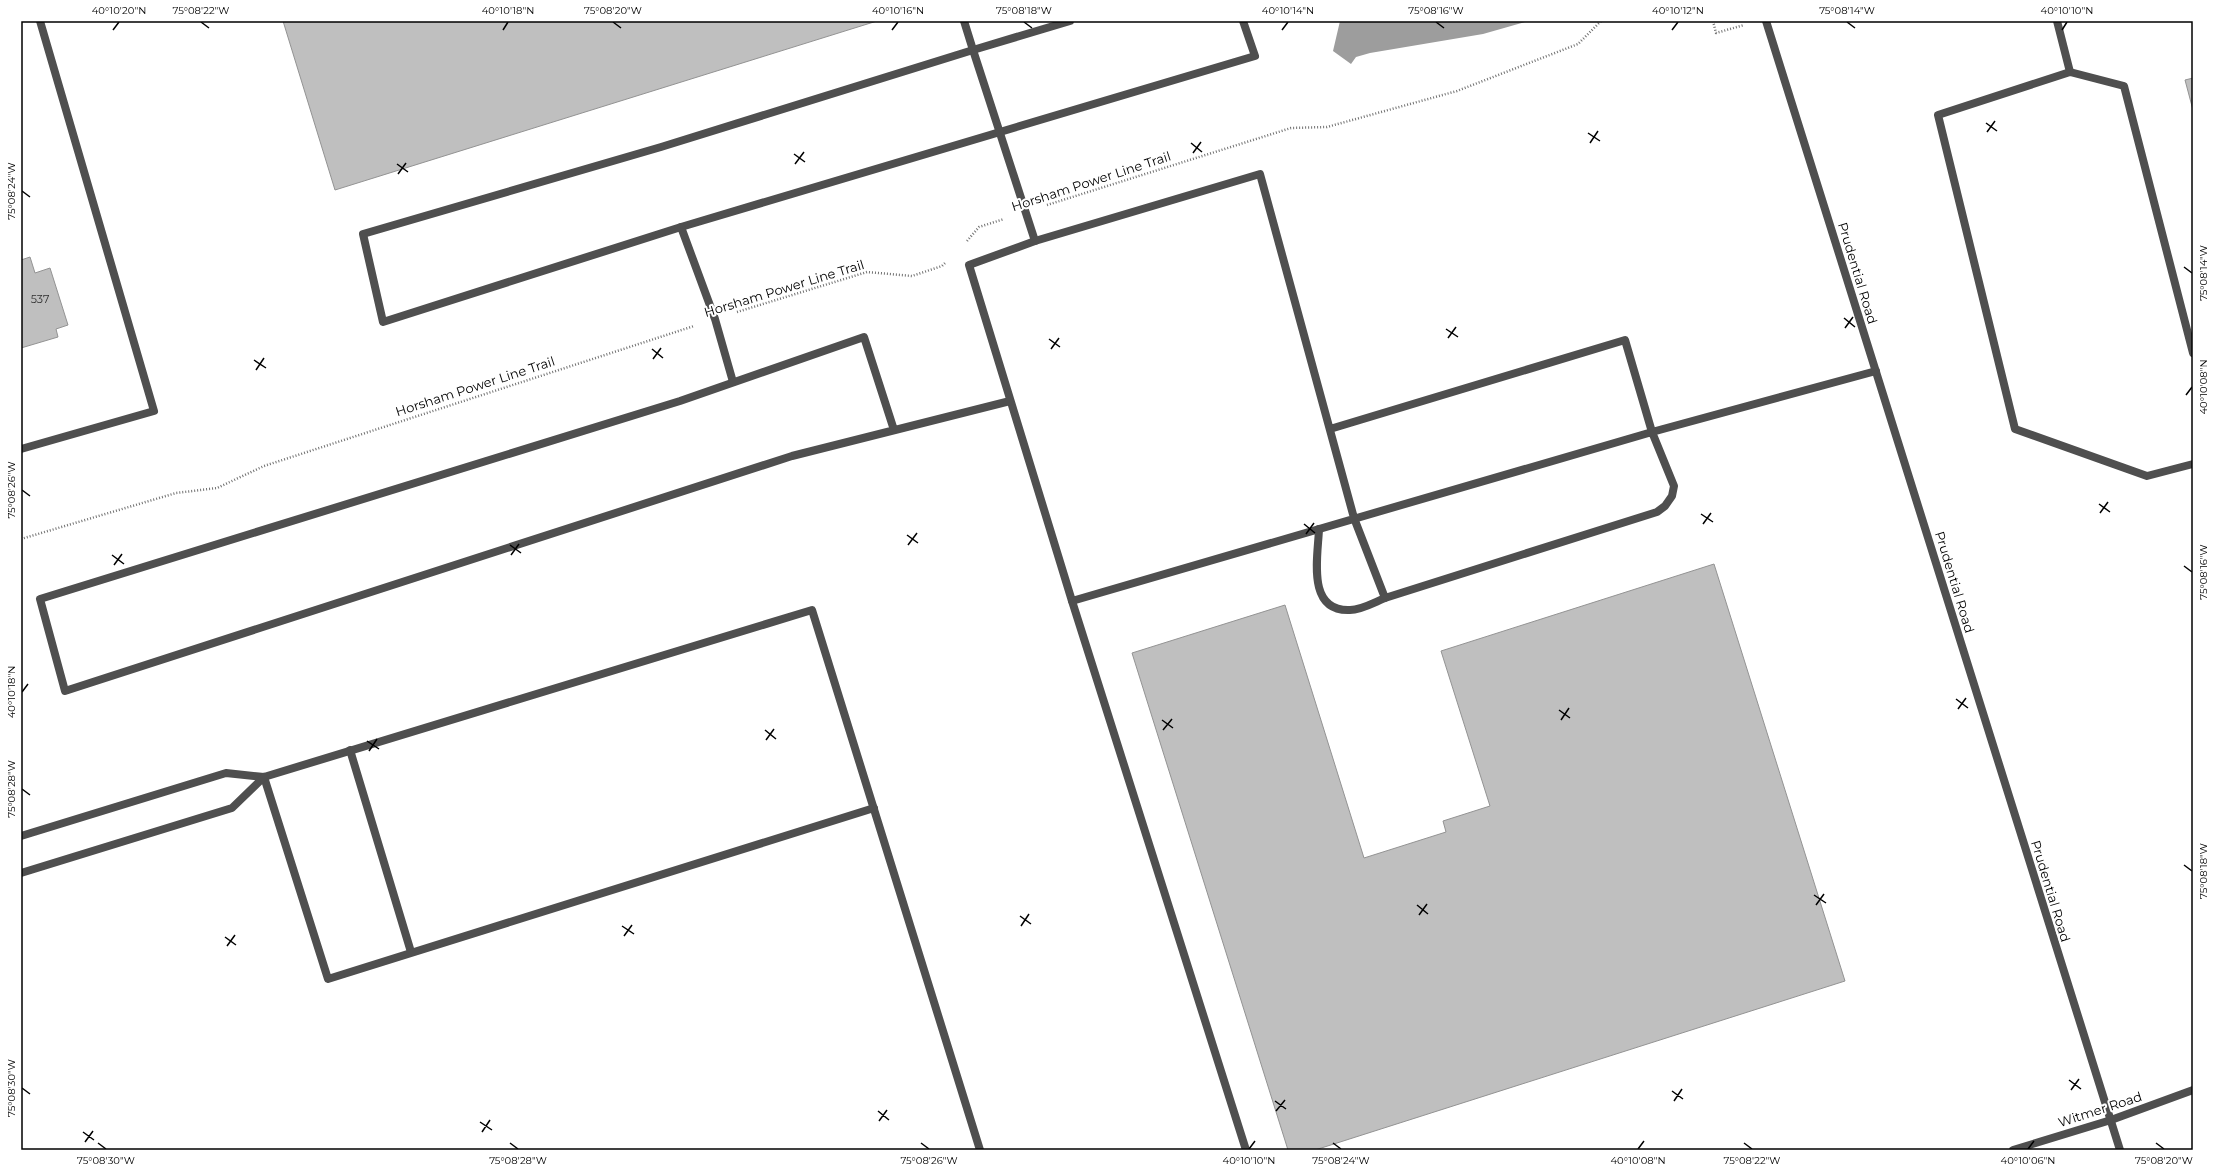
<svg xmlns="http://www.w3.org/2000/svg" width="2214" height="1171" viewBox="0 0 2214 1171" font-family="Montserrat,sans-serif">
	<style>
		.water { fill: #9d9d9d }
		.building { fill: #bfbfbf; stroke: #939393 }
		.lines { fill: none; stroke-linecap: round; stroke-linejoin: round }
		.path { stroke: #717171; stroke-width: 2.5; stroke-dasharray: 1 2; stroke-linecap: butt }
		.service { stroke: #4f4f4f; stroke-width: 8 }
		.minor { stroke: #4f4f4f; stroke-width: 8 }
		.tertiary { stroke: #4f4f4f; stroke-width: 8 }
		.ticks { fill: none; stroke: #000; stroke-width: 1.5 }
		.labels { text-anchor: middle; stroke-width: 4; stroke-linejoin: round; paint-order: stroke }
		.number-label { font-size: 11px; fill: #303030 }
		.street-label { font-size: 13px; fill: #000; stroke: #fff }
		.neatline { fill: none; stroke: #000; stroke-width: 1.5 }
		.ticks-label { font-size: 10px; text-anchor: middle; fill: #000 }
	</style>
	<rect width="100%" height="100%" fill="#fff"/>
	<path class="water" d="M1340,21h189l-46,13 -113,19 -14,4 -5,7 -18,-13z"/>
	<g class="building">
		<path d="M283,21h594l-542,169z"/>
		<path d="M2193,78v32l-8,-30z"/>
		<path d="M30,257l5,16 15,-5 18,57 -12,4 2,8 -37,11v-88z"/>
		<path d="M1714,564l131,417 -530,169h-27l-156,-497 153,-48 79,253 82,-26 -3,-11 47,-15 -49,-155z"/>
	</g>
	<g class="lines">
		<g class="path">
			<path d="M1713,21l3,12 28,-8"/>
			<path d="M1047,205l244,-77 36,-1 130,-36 121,-47 23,-23"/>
			<path d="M967,241l12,-14 25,-8"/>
			<path d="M737,312l130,-40 45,4 30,-10 4,-4"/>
			<path d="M21,539l155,-46 41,-5 47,-22 430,-140"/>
		</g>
		<g class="service">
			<path d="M2057,21l13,51"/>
			<path d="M681,227l574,-171 -12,-35"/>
			<path d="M1035,241l-62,-191 97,-29"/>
			<path d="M2193,353l-69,-267 -54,-14 -132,43 77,314 132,47 46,-12"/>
			<path d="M733,382l-18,-63 -34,-92 -298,95 -20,-88 298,-87 312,-97 -9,-29"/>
			<path d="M1330,429l295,-89 27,92 22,54 -2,10 -7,10 -8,6 -272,86 -31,-80 -94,-344 -225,67 -66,24 103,336 580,-169 224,-61"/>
			<path d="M894,430l-30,-93 -184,64 -640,198 25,92 727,-235 218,-55"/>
			<path d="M21,449l133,-38 -114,-390"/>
			<path d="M1319,529c-1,27 -13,83 31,81 11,0 25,-8 35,-12"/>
			<path d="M1072,601l174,549"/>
			<path d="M350,750l61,202"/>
			<path d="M264,777l64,202 546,-171"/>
			<path d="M21,836l205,-63 38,4 548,-167 168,540"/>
			<path d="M21,873l211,-65 32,-31"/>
		</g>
		<path class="minor" d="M1766,21l354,1129"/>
		<path class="tertiary" d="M2013,1150l98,-30 82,-30"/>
	</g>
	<path class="ticks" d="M201,22l8,6M613,22l8,6M1024,22l8,6M1436,22l8,6M1847,22l8,6M113,30l6,-8M503,30l5,-8M892,30l6,-8M1282,30l6,-8M1672,30l6,-8M2062,30l5,-8M1986,123l11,8M1987,132l8,-11M1588,133l12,8M1191,143l11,9M1590,143l8,-12M1193,153l8,-11M794,154l11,8M397,164l11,8M795,164l9,-12M398,174l8,-11M22,191l8,6M2184,267l8,6M1844,318l11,9M1845,328l8,-11M1446,329l12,8M1448,338l8,-11M1049,339l11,8M652,349l11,9M1051,349l8,-11M653,359l8,-11M254,360l12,8M256,370l8,-12M2186,395l6,-8M22,490l8,6M2099,504l11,8M2100,513l8,-11M1701,514l12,8M1304,524l11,9M1703,524l8,-11M1306,534l8,-11M907,535l11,8M510,545l11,8M908,545l9,-12M112,555l12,9M511,555l8,-11M114,565l8,-11M2184,566l8,6M22,692l6,-8M1956,699l12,9M1958,709l8,-11M1559,710l11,8M1162,720l11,8M1561,720l8,-12M765,730l11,9M1163,730l9,-11M766,740l8,-11M367,741l12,8M369,751l8,-12M22,789l8,6M2184,865l8,6M1814,895l12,8M1417,905l11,9M1816,905l8,-11M1419,915l8,-11M1020,916l11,8M622,926l12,8M1021,926l8,-12M624,936l8,-11M225,937l11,8M227,946l8,-11M2069,1080l12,9M22,1088l8,6M2071,1090l8,-11M1672,1091l11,8M1275,1101l11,8M1674,1101l8,-12M878,1111l11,9M1276,1111l9,-11M879,1121l8,-11M480,1122l12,8M83,1132l11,8M482,1132l8,-12M85,1142l8,-11M98,1143l8,6M510,1143l8,6M921,1143l8,6M1333,1143l8,6M1744,1143l8,6M2156,1143l8,6M1249,1149l6,-8M1638,1149l6,-8M2028,1149l6,-8"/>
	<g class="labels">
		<g class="number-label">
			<text x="40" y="303">537</text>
		</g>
		<g class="street-label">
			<text transform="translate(1091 181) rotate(-18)" y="5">Horsham Power Line Trail</text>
			<text transform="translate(1858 273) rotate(73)" y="5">Prudential Road</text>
			<text transform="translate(784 288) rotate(-17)" y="5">Horsham Power Line Trail</text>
			<text transform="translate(475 386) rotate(-18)" y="5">Horsham Power Line Trail</text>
			<text transform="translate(1955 582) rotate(73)" y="5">Prudential Road</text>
			<text transform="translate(2051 891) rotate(73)" y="5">Prudential Road</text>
			<text transform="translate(2100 1109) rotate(-18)" y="5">Witmer Road</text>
		</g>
	</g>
	<rect width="2214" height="1171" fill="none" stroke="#ffffff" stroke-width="44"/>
	<rect x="22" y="22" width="2170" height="1127" class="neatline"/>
	<g class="ticks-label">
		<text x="119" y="14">40°10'20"N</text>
		<text x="201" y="14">75°08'22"W</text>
		<text x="508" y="14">40°10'18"N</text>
		<text x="613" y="14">75°08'20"W</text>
		<text x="898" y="14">40°10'16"N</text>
		<text x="1024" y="14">75°08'18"W</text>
		<text x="1288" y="14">40°10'14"N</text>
		<text x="1436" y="14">75°08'16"W</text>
		<text x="1678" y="14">40°10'12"N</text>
		<text x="1847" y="14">75°08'14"W</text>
		<text x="2067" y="14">40°10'10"N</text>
		<text transform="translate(11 191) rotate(-90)" y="4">75°08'24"W</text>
		<text transform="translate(2203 273) rotate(-90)" y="4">75°08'14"W</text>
		<text transform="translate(2203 387) rotate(-90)" y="4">40°10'08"N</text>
		<text transform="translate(11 490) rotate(-90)" y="4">75°08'26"W</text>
		<text transform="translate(2203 572) rotate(-90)" y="4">75°08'16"W</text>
		<text transform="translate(11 692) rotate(-90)" y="4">40°10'18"N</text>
		<text transform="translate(11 789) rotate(-90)" y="4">75°08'28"W</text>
		<text transform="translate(2203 871) rotate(-90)" y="4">75°08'18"W</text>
		<text transform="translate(11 1088) rotate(-90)" y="4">75°08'30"W</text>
		<text x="106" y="1164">75°08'30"W</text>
		<text x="518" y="1164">75°08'28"W</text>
		<text x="929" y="1164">75°08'26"W</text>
		<text x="1249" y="1164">40°10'10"N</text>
		<text x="1341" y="1164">75°08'24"W</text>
		<text x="1638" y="1164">40°10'08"N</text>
		<text x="1752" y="1164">75°08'22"W</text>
		<text x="2028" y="1164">40°10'06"N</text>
		<text x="2164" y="1164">75°08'20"W</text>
	</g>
</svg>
